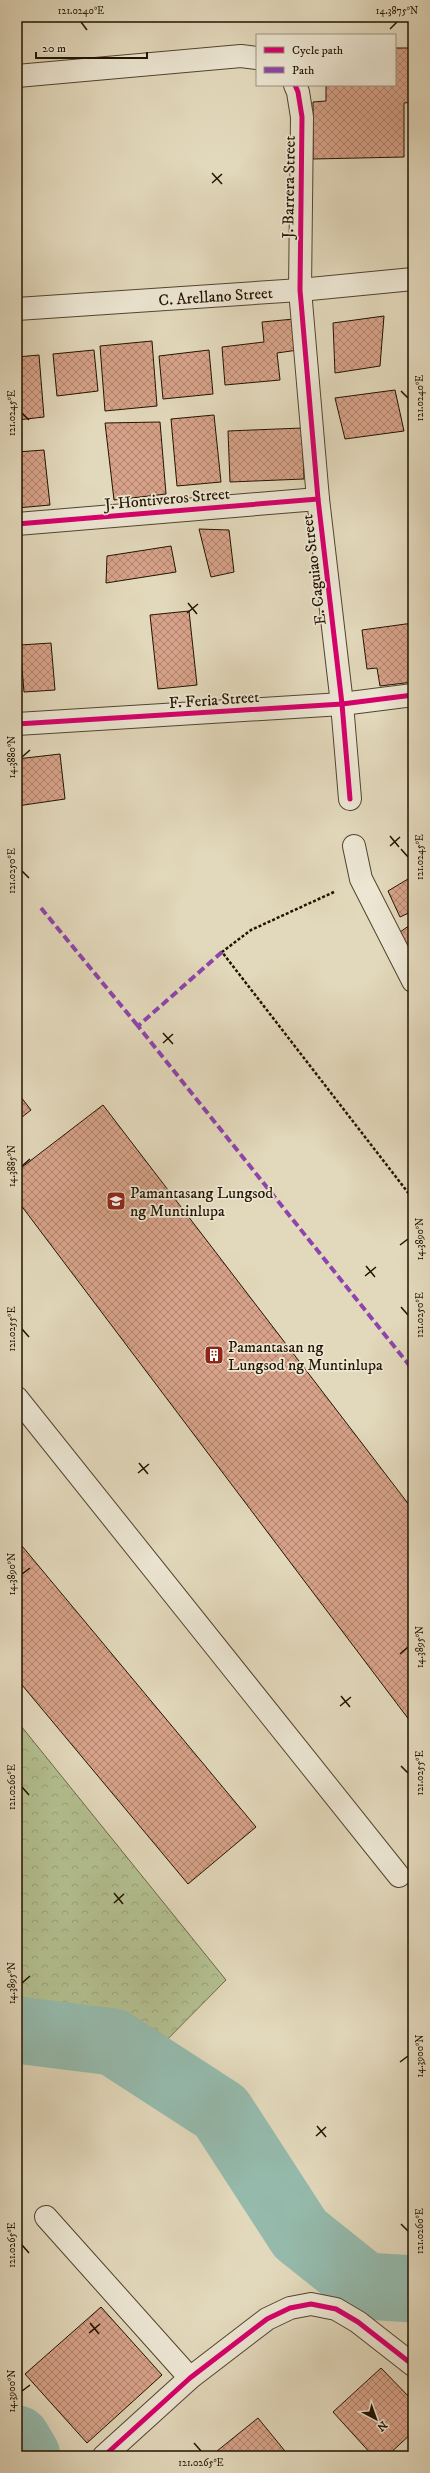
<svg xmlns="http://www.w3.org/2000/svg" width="430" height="2473" viewBox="0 0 430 2473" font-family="'IM FELL DW Pica',serif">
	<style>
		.forest { fill: url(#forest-crowns); stroke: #6a6948 }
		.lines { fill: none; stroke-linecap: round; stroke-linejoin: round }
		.river { stroke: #95baac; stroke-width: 67 }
		.building { fill: url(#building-cross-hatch); stroke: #221300 }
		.minor-casing { stroke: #52442f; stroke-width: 24 }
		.path { stroke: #221300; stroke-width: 2.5; stroke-dasharray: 3 2; stroke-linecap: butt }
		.minor { stroke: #ece6d3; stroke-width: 22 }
		.quiet { stroke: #8e44ad; stroke-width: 4; stroke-dasharray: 8 4; stroke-linecap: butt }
		.cycleway-casing { stroke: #ece6d3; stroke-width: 8 }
		.cycleway { stroke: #d6006c; stroke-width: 5 }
		.ticks { fill: none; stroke: #221300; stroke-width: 1.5 }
		.labels { text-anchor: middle; stroke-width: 3.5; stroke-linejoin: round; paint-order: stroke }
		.street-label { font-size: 16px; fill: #221300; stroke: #ece6d3 }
		.poi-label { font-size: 16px; fill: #221300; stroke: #ece6d3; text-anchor: start }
		.neatline { fill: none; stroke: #221300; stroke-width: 1.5 }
		.ticks-label { font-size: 10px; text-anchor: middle; fill: #221300 }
	</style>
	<defs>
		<pattern id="forest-crowns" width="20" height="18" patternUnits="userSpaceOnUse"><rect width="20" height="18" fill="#b3bf90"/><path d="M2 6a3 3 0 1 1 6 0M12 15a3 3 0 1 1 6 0" fill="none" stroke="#9aa37a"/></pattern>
		<pattern id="building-cross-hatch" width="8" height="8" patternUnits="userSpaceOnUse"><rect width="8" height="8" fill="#d7a289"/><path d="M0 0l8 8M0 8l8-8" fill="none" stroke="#ae836e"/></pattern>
	</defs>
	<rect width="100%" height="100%" fill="#e2d8bb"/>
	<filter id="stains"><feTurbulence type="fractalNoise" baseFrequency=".005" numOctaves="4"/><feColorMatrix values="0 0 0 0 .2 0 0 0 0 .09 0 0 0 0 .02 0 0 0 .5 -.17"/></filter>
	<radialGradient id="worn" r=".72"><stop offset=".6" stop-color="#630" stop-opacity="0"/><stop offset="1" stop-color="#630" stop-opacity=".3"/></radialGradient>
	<path class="forest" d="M17,1721l209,259 -82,83 -31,-21 -96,-12z"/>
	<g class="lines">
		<g class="river">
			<path d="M17,2030l96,12 108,70 79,122 65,52 48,3"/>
			<path d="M17,2439l10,17"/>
		</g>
	</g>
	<g class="building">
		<path d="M395,48h18v54l-9,1v54l-91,2v-57l13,-1v-16h69z"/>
		<path d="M384,316l-4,50 -45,7 -2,-50z"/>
		<path d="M294,319l4,31 -21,3 3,27 -55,5 -3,-38 42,-5 -2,-20z"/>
		<path d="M152,341l5,65 -52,5 -5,-65z"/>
		<path d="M94,350l4,41 -41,5 -4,-42z"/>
		<path d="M209,350l4,44 -50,5 -4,-43z"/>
		<path d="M39,355l5,62 -27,3v-63z"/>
		<path d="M395,390l9,41 -59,8 -10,-41z"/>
		<path d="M214,415l7,67 -44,4 -6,-67z"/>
		<path d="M160,422l6,72 -52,6 -9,-77z"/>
		<path d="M302,428l2,51 -74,3 -2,-51z"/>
		<path d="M44,450l6,55 -33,3v-56z"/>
		<path d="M199,529l30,1 5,42 -23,5z"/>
		<path d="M171,546l5,26 -70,11 1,-27z"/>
		<path d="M189,611l8,74 -39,4 -8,-74z"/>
		<path d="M413,623v59l-33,4 -3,-18 -10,1 -5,-39z"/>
		<path d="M51,643l4,47 -31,2 -4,-47z"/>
		<path d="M60,754l5,45 -48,7v-47z"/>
		<path d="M413,876v35l-13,6 -12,-26z"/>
		<path d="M413,923v37l-13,-28z"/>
		<path d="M17,1092l14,18 -14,11z"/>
		<path d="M103,1105l310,405v215l-396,-525v-29z"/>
		<path d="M17,1540l239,287 -68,57 -171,-205z"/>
		<path d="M101,2307l61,68 -75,68 -62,-69z"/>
		<path d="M381,2368l32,33v31l-26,24h-14l-40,-44z"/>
		<path d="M258,2418l31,38h-68l-4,-5z"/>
	</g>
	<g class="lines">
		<defs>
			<g id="minor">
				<path d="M17,76l224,-20 16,2"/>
				<path d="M295,85l3,7 4,25 -2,173 18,209 24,205 8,95"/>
				<path id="s1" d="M17,309l283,-19 113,-11"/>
				<path d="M17,524l301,-25"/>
				<path d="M17,724l325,-20 71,-9"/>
				<path d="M354,846l7,33 52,102"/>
				<path d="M17,1398l382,478"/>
				<path d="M46,2217l144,161"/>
				<path d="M104,2456l86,-78 77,-59 23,-11 21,-4 25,5 22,13 55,43"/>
			</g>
		</defs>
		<use href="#minor" class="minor-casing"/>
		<path class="path" d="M334,892l-83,38 -29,22 191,247"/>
		<use href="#minor" class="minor"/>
		<g class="quiet">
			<path d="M41,908l97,118"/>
			<path d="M222,952l-84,74 275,344"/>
		</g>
		<defs>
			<g id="cycleway">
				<path d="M295,85l3,7 4,25 -2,173 18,209 24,205 8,95"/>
				<path d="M17,524l301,-25"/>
				<path d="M17,724l325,-20 71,-9"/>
				<path d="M104,2456l86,-78 77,-59 23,-11 21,-4 25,5 22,13 55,43"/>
			</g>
		</defs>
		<use href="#cycleway" class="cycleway-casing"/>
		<use href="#cycleway" class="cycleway"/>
	</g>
	<path class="ticks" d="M81,22l6,8M390,29l7,-7M212,173l10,11M212,183l10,-9M401,391l7,7M22,413l7,7M188,603l9,11M187,613l11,-9M22,757l8,-7M390,836l9,11M390,846l10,-9M401,849l7,8M22,871l7,7M163,1033l10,11M163,1043l10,-9M22,1166l8,-7M400,1245l8,-6M366,1266l9,11M365,1276l11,-9M401,1307l7,8M22,1329l7,8M139,1463l9,11M138,1473l11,-9M22,1574l8,-6M400,1654l8,-7M341,1696l9,11M340,1706l11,-9M401,1766l7,7M22,1787l7,8M114,1893l9,11M114,1903l10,-9M22,1983l8,-7M400,2062l8,-6M317,2126l9,11M316,2136l10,-9M401,2224l7,7M22,2245l7,8M90,2323l9,11M89,2333l11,-9M22,2391l8,-6M194,2443l7,8"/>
	<defs>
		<symbol id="school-square" viewBox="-11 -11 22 22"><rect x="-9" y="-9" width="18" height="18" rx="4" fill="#8f2418" stroke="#ece6d3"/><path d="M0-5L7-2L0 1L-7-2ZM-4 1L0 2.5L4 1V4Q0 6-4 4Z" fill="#fff"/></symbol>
		<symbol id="building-square" viewBox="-11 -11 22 22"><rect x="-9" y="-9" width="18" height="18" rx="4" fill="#8f2418" stroke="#ece6d3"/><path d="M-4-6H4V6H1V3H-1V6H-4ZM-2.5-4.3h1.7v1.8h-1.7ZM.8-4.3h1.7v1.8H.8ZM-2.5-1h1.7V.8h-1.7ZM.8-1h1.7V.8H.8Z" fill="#fff"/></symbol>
	</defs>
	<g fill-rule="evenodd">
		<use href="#school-square" x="105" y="1190" width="22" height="22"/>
		<use href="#building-square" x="203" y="1344" width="22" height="22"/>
	</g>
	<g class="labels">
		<g class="street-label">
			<text transform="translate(288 187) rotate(-89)" y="6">J. Barrera Street</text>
			<text dy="6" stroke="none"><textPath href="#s1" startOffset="199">C. Arellano Street</textPath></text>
			<text transform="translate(167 498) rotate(-5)" y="6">J. Hontiveros Street</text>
			<text transform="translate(313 570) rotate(-97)" y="6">E. Caguiao Street</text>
			<text transform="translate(214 699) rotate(-4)" y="6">F. Feria Street</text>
		</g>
		<g class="poi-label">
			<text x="130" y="1198">Pamantasang Lungsod<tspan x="130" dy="18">ng Muntinlupa</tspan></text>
			<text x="228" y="1352">Pamantasan ng<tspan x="228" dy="18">Lungsod ng Muntinlupa</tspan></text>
		</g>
	</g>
	<rect width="430" height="2473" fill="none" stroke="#e2d8bb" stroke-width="44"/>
	<rect x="256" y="34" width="140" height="52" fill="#ece6d3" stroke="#9b927f"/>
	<rect x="264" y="47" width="20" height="6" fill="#d6006c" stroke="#9b927f"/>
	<text x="292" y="54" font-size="12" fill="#221300">Cycle path</text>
	<rect x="264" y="67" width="20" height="6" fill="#8e44ad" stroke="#9b927f"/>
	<text x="292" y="74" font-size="12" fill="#221300">Path</text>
	<g transform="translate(376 2419) rotate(139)" stroke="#ece6d3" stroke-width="3" paint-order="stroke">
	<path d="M0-3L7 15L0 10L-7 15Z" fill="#221300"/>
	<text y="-6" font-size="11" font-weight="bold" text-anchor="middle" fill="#221300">N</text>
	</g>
	<path d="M36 52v6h111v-6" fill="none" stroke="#221300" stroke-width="2"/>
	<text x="42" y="52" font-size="12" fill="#221300" stroke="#ece6d3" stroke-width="3" paint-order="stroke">20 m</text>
	<rect x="22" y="22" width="386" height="2429" class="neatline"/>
	<g class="ticks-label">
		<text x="81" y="14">121.0240°E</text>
		<text x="397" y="14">14.3875°N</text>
		<text transform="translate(419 398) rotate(-90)" y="4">121.0240°E</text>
		<text transform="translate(11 413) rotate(-90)" y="4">121.0245°E</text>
		<text transform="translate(11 757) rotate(-90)" y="4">14.3880°N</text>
		<text transform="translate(419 857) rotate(-90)" y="4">121.0245°E</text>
		<text transform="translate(11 871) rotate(-90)" y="4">121.0250°E</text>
		<text transform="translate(11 1166) rotate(-90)" y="4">14.3885°N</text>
		<text transform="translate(419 1239) rotate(-90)" y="4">14.3890°N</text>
		<text transform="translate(419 1315) rotate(-90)" y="4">121.0250°E</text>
		<text transform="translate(11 1329) rotate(-90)" y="4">121.0255°E</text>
		<text transform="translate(11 1574) rotate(-90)" y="4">14.3890°N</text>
		<text transform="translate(419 1647) rotate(-90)" y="4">14.3895°N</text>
		<text transform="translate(419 1773) rotate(-90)" y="4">121.0255°E</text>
		<text transform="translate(11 1787) rotate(-90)" y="4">121.0260°E</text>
		<text transform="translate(11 1983) rotate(-90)" y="4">14.3895°N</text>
		<text transform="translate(419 2056) rotate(-90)" y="4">14.3900°N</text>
		<text transform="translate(419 2231) rotate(-90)" y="4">121.0260°E</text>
		<text transform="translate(11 2245) rotate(-90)" y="4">121.0265°E</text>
		<text transform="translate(11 2391) rotate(-90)" y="4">14.3900°N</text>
		<text x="201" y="2466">121.0265°E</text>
	</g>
	<rect width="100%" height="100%" filter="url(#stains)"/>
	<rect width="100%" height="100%" fill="url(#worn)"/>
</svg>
